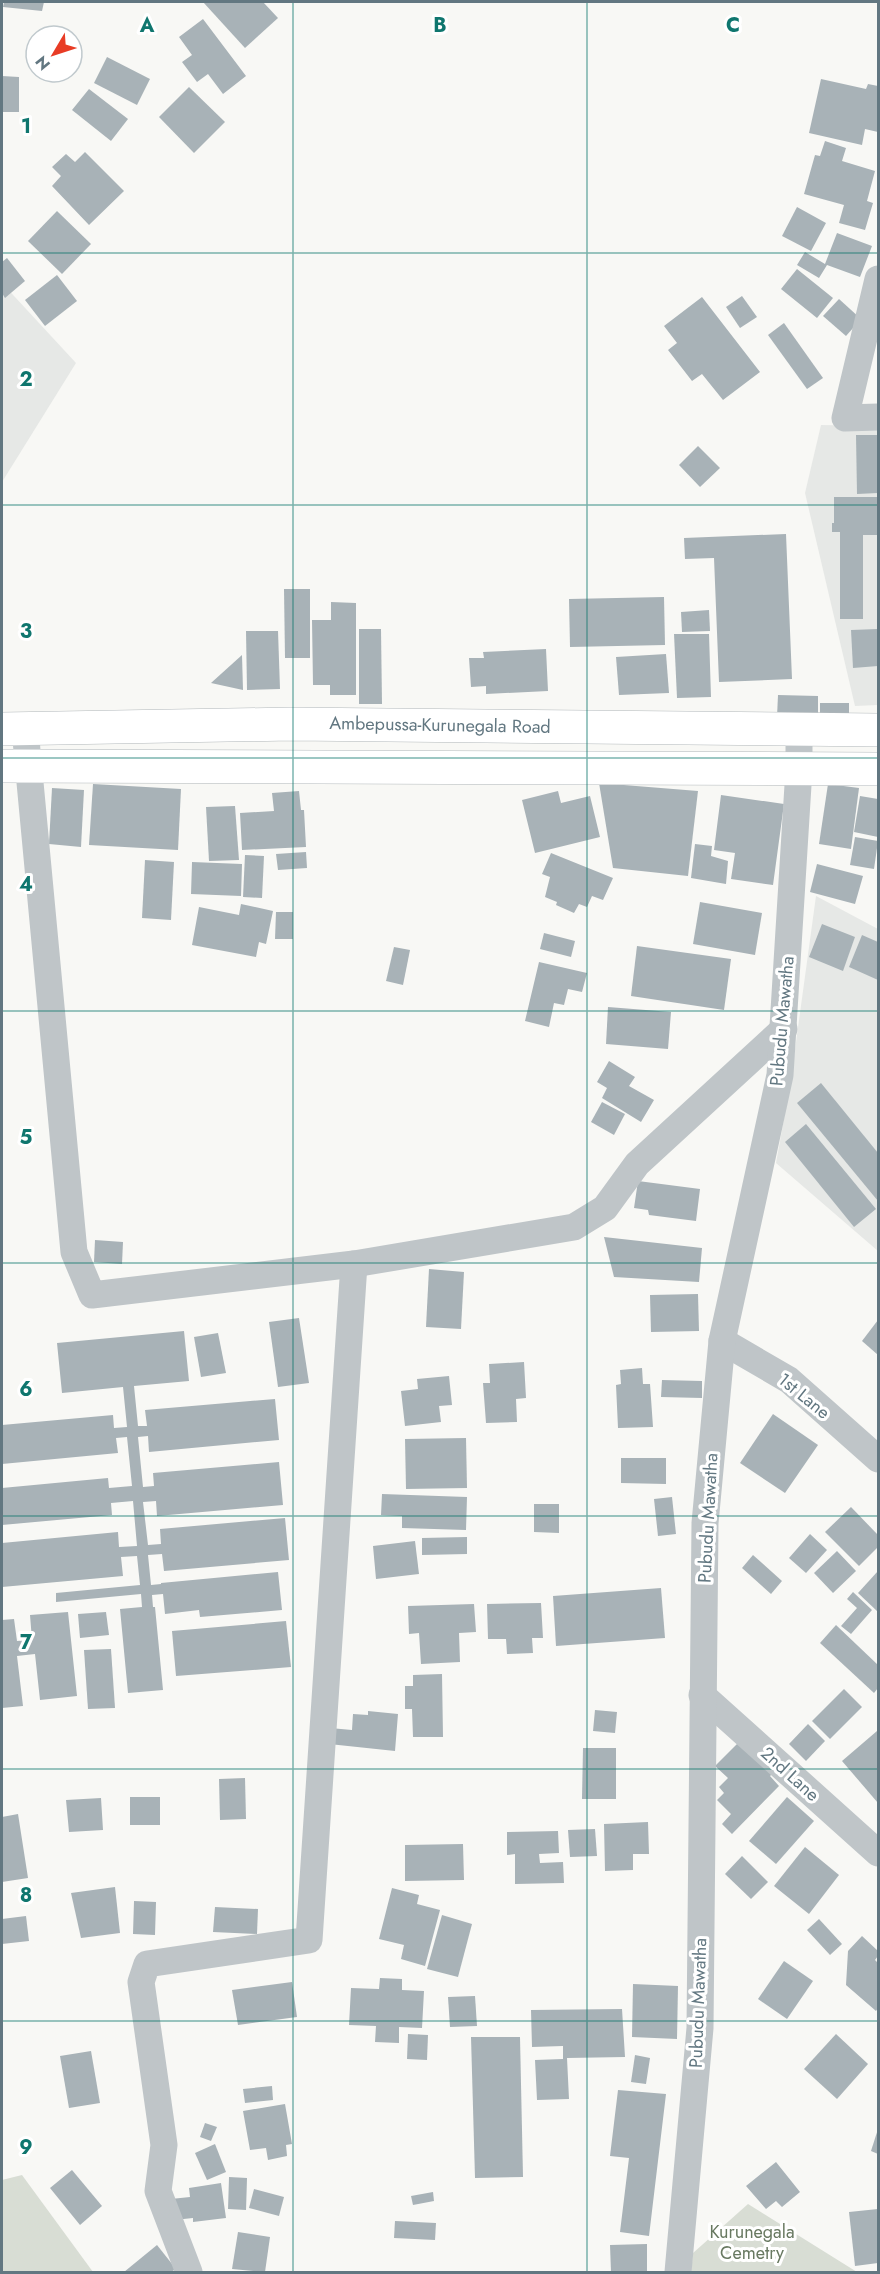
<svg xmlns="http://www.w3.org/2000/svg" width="880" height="2274" viewBox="0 0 880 2274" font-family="Jost,sans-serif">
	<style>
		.built { fill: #e6e8e6 }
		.green { fill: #d8ddd4 }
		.building { fill: #a8b2b7 }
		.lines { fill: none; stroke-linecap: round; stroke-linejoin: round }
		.highway-casing { stroke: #b2b8bb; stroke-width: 34 }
		.minor { stroke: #bfc5c8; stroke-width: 27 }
		.highway { stroke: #fff; stroke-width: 33 }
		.grid { fill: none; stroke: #0f766e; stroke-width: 1.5; stroke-opacity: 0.55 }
		.labels { text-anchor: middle; stroke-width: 6; stroke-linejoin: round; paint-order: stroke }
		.street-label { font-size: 18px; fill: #627781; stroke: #fff }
		.park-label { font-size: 18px; fill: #687961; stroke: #fff }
		.grid-label { font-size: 20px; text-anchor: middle; font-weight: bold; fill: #0f766e; stroke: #fff; stroke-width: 6; stroke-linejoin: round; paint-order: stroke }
	</style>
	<rect width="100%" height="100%" fill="#f8f8f5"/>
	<g class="built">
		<path d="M2,283l74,80 -74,119z"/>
		<path d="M821,425l57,1v279l-23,1 -50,-213z"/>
		<path d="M816,896l62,33v322l-102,-88 14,-77z"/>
	</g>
	<g class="green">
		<path d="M22,2175l71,97h-91v-92z"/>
		<path d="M748,2204l109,68h-166l2,-19z"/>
	</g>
	<g class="building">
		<path d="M4,2h40l-2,9 -39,-4z"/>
		<path d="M203,2h60l15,16 -33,30z"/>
		<path d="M203,19l43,57 -23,18 -15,-20 -11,8 -15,-20 10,-7 -13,-18z"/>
		<path d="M107,57l43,22 -13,26 -43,-22z"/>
		<path d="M2,76l17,1v35h-17z"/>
		<path d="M821,79l45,10 2,-5 10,2v46l-13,-3 -3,16 -53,-12z"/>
		<path d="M189,87l36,35 -31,31 -35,-36z"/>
		<path d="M89,89l39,30 -17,22 -39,-31z"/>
		<path d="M825,141l21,7 -4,13 33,10 -8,30 6,2 -8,27 -26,-7 5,-18 -40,-11 11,-39 5,1z"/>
		<path d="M85,152l39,39 -35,34 -37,-39 9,-10 -9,-9 14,-13 9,8z"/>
		<path d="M797,207l29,16 -15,28 -29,-15z"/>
		<path d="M57,211l34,33 -29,30 -34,-33z"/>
		<path d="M837,233l35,13 -12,31 -33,-12 -8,13 -22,-13 8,-13 20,12z"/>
		<path d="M7,258l18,23 -20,17 -3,-5v-31z"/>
		<path d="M797,269l36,29 -16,20 -36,-29z"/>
		<path d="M57,275l20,26 -32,25 -20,-26z"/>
		<path d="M742,296l15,21 -17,11 -14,-21z"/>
		<path d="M702,297l58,75 -37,28 -21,-26 -10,7 -24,-31 9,-7 -13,-17z"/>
		<path d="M839,299l22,20 -15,17 -23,-20z"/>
		<path d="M784,323l39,55 -16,11 -39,-54z"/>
		<path d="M856,435h22v58l-21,1z"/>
		<path d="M698,446l22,22 -20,19 -21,-22z"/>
		<path d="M834,497h44v38h-15v84h-23v-87h-8v-9h2z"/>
		<path d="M786,534l6,145 -73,3 -5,-124 -29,1 -1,-21z"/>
		<path d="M284,589h26v69h-25z"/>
		<path d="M664,597l1,48 -95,2 -1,-48z"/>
		<path d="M331,602l25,1v92h-26v-10h-17l-1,-65h19z"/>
		<path d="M709,610l1,21 -28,1 -1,-20z"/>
		<path d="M359,629h22l1,75h-23z"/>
		<path d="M878,629v37l-25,2 -2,-38z"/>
		<path d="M246,631h32l2,58 -33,1z"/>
		<path d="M674,634h35l2,63 -34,1z"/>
		<path d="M546,649l2,42 -62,3v-8l-15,1 -2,-29h15l-1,-6z"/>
		<path d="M666,654l3,39 -50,2 -3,-38z"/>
		<path d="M242,655l1,35 -32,-7z"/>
		<path d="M778,695l40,1v22l-41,-1z"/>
		<path d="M820,703h29v15l-29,-1z"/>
		<path d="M599,783l99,8 -10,85 -75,-8z"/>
		<path d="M93,784l88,5 -3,61 -89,-5z"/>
		<path d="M828,784l31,4 -8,61 -32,-5z"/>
		<path d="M52,788l32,2 -3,57 -32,-3z"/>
		<path d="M299,791l2,19h3l2,37 -64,3 -2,-37 34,-2 -2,-18z"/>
		<path d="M558,791l3,12 29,-7 10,41 -65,16 -13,-53z"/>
		<path d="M721,795l63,9 -11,81 -42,-6 4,-26 -21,-3z"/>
		<path d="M860,796l18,3v38l-24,-5z"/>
		<path d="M235,806l4,54 -30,1 -3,-54z"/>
		<path d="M855,837l23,4 -4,28 -24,-4z"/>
		<path d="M695,844l17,2 -1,10 17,5 -2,23 -35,-6z"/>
		<path d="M306,852l1,16 -29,2 -2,-16z"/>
		<path d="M551,853l62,25 -10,22 -11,-4 -5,11 -8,-3 -5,9 -18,-8 1,-3 -12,-5 5,-20 -8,-3z"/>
		<path d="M245,855l19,1 -2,42 -19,-1z"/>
		<path d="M145,860l29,2 -3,58 -29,-2z"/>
		<path d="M192,862l50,2 -1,32 -50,-2z"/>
		<path d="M817,864l46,12 -8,28 -45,-12z"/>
		<path d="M700,902l62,11 -7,42 -62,-11z"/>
		<path d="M241,904l32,7 -7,33 -7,-2 -3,15 -64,-12 7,-38 40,8z"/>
		<path d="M276,912h17v27h-18z"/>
		<path d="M822,924l33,13 -12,34 -34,-14z"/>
		<path d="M544,933l31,8 -4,16 -31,-8z"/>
		<path d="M862,935l16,7v38l-29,-13z"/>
		<path d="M637,946l94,13 -7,51 -93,-14z"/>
		<path d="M394,947l16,3 -7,35 -17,-4z"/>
		<path d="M539,962l48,11 -5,19 -14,-3 -4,16 -10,-2 -5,24 -24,-6z"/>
		<path d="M608,1007l63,5 -3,37 -62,-5z"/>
		<path d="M609,1061l26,16 -6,9 25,14 -13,22 -39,-24 5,-10 -10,-6z"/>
		<path d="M821,1083l57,70v48l-81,-98z"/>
		<path d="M602,1102l23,12 -11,21 -23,-13z"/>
		<path d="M806,1124l70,85 -22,18 -69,-85z"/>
		<path d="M638,1181l62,8 -4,32 -47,-6 -1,-5 -14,-2z"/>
		<path d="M604,1237l98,11 -3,34 -85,-5z"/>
		<path d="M95,1240l28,2 -1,22 -28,-2z"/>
		<path d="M429,1269l35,3 -3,57 -35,-2z"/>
		<path d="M698,1294l1,37 -48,1 -1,-37z"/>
		<path d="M299,1318l10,65 -31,4 -9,-65z"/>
		<path d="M878,1320v35l-16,-14z"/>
		<path d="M184,1331l5,50 -55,5 4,40h9l-2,-16 130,-11 4,41 -130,12 -1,-16 -10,1 5,50 11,-1 -1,-13 126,-11 4,43 -126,11 -1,-15 -13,1 5,43 13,-1 -1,-15 125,-11 4,42 -125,11 -2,-17 -14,1 3,30 10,-1v-1l117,-11 4,38 -82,7 -1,-7 -34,4 -2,-20 -11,1 1,12h2l8,83 -35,3 -8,-84 22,-2 -1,-13 -85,8v-9l84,-8 -3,-29 -16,1 2,19 -121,11v-44l116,-11 1,15 18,-1 -4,-45 -22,2 1,12 -110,10v-37l106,-10 1,10 23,-2 -5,-49 -11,1 2,15 -116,11v-39l111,-10 1,13 13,-1 -4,-40 -61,6 -5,-50z"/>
		<path d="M218,1333l8,40 -25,4 -7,-40z"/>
		<path d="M524,1362l2,36 -10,1 1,23 -31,1 -3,-40h7l-1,-19z"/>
		<path d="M642,1368l1,16h7l3,43 -35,1 -2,-43 5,-1 -1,-14z"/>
		<path d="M449,1376l3,29 -13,1 2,16 -36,4 -4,-35 17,-2 -1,-10z"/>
		<path d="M662,1380l40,1v17l-41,-1z"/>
		<path d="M773,1414l45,31 -33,48 -45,-30z"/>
		<path d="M466,1438l1,50 -61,1 -1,-50z"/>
		<path d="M621,1458h45v26l-45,-1z"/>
		<path d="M382,1494l85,3 -1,33 -64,-2v-12l-21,-1z"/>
		<path d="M672,1497l4,37 -18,2 -4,-37z"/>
		<path d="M534,1504h25v29l-25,-1z"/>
		<path d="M851,1507l27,28v12l-19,19 -34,-34z"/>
		<path d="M810,1534l17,16 -21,23 -17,-15z"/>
		<path d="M467,1537v17l-45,1v-17z"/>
		<path d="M415,1541l4,33 -43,5 -3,-33z"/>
		<path d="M837,1551l19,20 -23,22 -19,-20z"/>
		<path d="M753,1555l29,26 -11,13 -29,-26z"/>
		<path d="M878,1571v41l-20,-19z"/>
		<path d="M661,1588l4,50 -109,8 -3,-50z"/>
		<path d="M853,1592l19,18 -21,24 -10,-8 16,-18 -10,-9z"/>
		<path d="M541,1603l2,35h-11l1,15 -26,1 -1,-15h-18l-1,-35z"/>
		<path d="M474,1604l2,28 -17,1 1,29 -39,2 -2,-31 -10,1 -1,-28z"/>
		<path d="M68,1612l9,84 -37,4 -5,-46 -18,2 6,50 -21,2v-88l12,-1 3,22 15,-1 -2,-25z"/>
		<path d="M106,1612l3,23 -29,3 -2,-24z"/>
		<path d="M286,1621l5,46 -115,9 -4,-45z"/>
		<path d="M836,1625l42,40v23l-4,5 -54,-50z"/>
		<path d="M111,1649l4,59 -27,1 -4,-59z"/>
		<path d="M442,1674l1,63h-30l-1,-28h-7v-23h8v-11z"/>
		<path d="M844,1689l18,18 -32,32 -18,-18z"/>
		<path d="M595,1710l22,2 -2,21 -22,-2z"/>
		<path d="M368,1711l30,3 -3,37 -66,-7 1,-16 22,2 1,-16 15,1z"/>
		<path d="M808,1724l17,17 -19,20 -17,-17z"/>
		<path d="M877,1731l1,2v70l-36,-42z"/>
		<path d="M743,1738l33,32 -6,6 9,10 -47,48 -10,-10 9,-10 -14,-14 7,-7 -5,-6 9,-9 -13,-12z"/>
		<path d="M583,1748h33v51h-34z"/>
		<path d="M245,1778l1,41 -26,1 -1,-41z"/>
		<rect x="130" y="1797" width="30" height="28"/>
		<path d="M787,1797l27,24 -38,43 -27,-23z"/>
		<path d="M101,1798l2,32 -34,2 -3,-32z"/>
		<path d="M18,1814l10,64 -26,4v-65z"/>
		<path d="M648,1822l1,32h-16v16l-28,1 -1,-47z"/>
		<path d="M595,1829l2,27 -27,1 -2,-27z"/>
		<path d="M558,1831l1,22 -20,1 1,9 23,-1 1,21 -49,1v-30l-8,1v-23z"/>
		<path d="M463,1844l1,36 -59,1v-36z"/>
		<path d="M805,1847l34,28 -30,39 -35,-28z"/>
		<path d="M742,1856l26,26 -17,17 -26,-25z"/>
		<path d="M115,1887l5,46 -39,5 -10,-45z"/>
		<path d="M392,1888l27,7 -2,9 23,6 -15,56 -24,-7 3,-14 -25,-6z"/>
		<path d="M134,1901l22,1 -1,33 -22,-1z"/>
		<path d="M215,1907l43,2 -1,25 -44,-2z"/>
		<path d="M442,1915l30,9 -14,53 -31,-8z"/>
		<path d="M26,1916l3,25 -27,3v-25z"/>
		<path d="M819,1919l23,25 -12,11 -23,-25z"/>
		<path d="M862,1936l16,15v5l-3,4 3,3v45l-2,3 -30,-26 2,-34z"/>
		<path d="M784,1961l29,20 -26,38 -29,-20z"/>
		<path d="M380,1978l22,1v11l22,1 -2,37 -23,-1v16l-24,-1 1,-16 -27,-1 2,-37 28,1z"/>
		<path d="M292,1982l5,35 -59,8 -6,-35z"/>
		<path d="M633,1984l45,2 -1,53 -45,-2z"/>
		<path d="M475,1996l2,30 -27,1 -2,-30z"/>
		<path d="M622,2009l3,48 -58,1 2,41 -32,1 -2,-40 28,-1v-13l-31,1 -1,-37z"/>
		<path d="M408,2034l20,1 -1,25 -20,-1z"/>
		<path d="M836,2034l32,30 -31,35 -33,-30z"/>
		<path d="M471,2037h49l3,140 -48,1z"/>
		<path d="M91,2051l9,52 -31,5 -9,-52z"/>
		<path d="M635,2055l15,3 -4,26 -15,-2z"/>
		<path d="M272,2086l1,14 -28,3 -2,-14z"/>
		<path d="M618,2090l48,4 -17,142 -29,-4 9,-74 -19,-2z"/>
		<path d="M285,2104l7,40 -6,1 1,11 -19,4 -2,-12 -16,2 -7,-39z"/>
		<path d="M205,2123l12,4 -6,14 -11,-4z"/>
		<path d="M878,2129v25l-7,-3z"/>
		<path d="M215,2144l11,28 -19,8 -12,-27z"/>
		<path d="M776,2162l24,30 -18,15 -6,-6 -10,8 -20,-23z"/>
		<path d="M72,2170l30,36 -22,19 -30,-37z"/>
		<path d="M229,2177l18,1 -1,32 -18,-1z"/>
		<path d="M221,2183l5,35 -33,4v-4l-19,2 -3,-21 19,-2 -1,-9z"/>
		<path d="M254,2189l30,8 -5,19 -30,-8z"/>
		<path d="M433,2192l1,9 -21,4 -2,-9z"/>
		<path d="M878,2209v54l-23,3 -6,-54z"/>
		<path d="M395,2221l41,2 -1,17 -41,-2z"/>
		<path d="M238,2232l32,5 -5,35 -33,-3z"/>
		<path d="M647,2244v28h-36l-1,-27z"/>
		<path d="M157,2245l19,24 -5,3h-47z"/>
	</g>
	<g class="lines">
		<defs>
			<g id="highway">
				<path d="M2,729l289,-5 587,6"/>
				<path d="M2,766l876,3"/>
			</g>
		</defs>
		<use href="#highway" class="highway-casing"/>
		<g class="minor">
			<path d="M878,279l-33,139 33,-1"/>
			<path d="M25,729l49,523 18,43 262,-31 220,-37 31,-19 32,-44 147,-135"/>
			<path d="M722,1341l67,39 89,79"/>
			<path d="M702,1695l176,158"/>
			<path d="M189,2272l-31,-81 6,-46 -23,-163 6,-18 162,-24 45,-676"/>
			<path d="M678,2272l22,-244 5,-505 17,-182 58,-266 19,-306v-39"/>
		</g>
		<use href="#highway" class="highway"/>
	</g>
	<path class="grid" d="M293,2v2270M587,2v2270M2,253h876M2,505h876M2,758h876M2,1011h876M2,1263h876M2,1516h876M2,1769h876M2,2021h876"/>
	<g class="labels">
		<g class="street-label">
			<text transform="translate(440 725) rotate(1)" y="6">Ambepussa-Kurunegala Road</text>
			<text transform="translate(782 1021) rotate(-85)" y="6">Pubudu Mawatha</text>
			<text transform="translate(804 1396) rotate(39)" y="6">1st Lane</text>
			<text transform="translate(708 1518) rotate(-87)" y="6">Pubudu Mawatha</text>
			<text transform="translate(790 1774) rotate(42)" y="6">2nd Lane</text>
			<text transform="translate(698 2003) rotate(-88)" y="6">Pubudu Mawatha</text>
		</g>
		<g class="park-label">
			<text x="752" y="2238">Kurunegala<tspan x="752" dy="21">Cemetry</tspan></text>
		</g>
	</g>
	<g class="grid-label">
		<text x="147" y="32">A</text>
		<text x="440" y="32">B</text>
		<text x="733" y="32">C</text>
		<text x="26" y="133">1</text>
		<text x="26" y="386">2</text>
		<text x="26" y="638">3</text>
		<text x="26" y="891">4</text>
		<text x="26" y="1144">5</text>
		<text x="26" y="1396">6</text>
		<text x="26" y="1649">7</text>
		<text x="26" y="1902">8</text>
		<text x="26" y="2154">9</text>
	</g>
	<rect width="880" height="2274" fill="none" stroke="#627781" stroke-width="6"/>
	<g transform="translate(54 54) rotate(231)"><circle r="28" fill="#ffffff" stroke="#c0c9cd" stroke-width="1.5"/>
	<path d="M0-4.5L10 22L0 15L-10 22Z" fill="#e83c25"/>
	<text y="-9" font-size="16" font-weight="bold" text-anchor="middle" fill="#627781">N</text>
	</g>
</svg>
